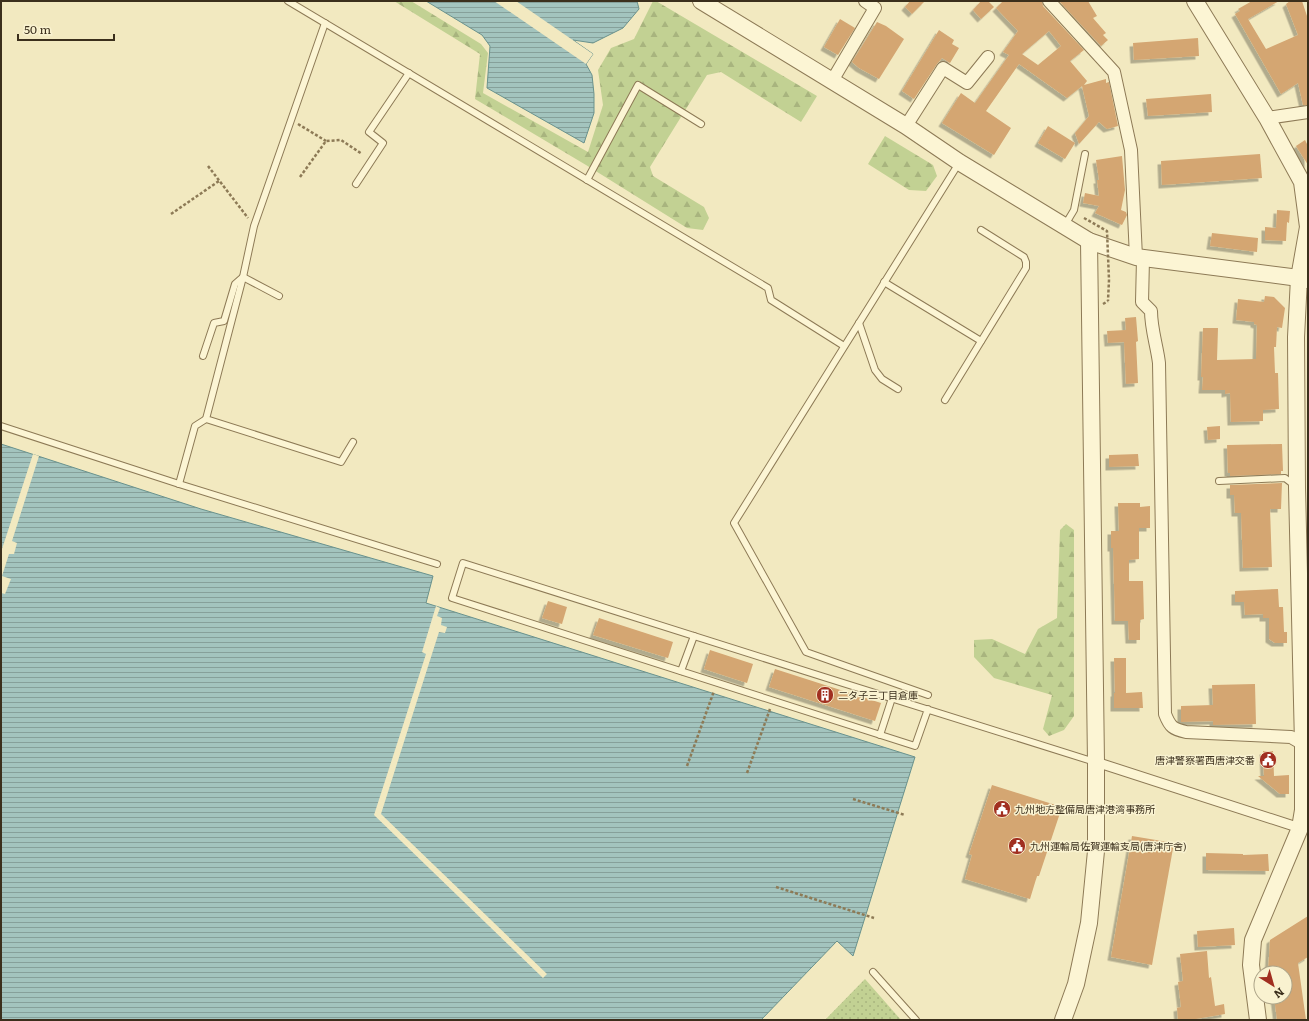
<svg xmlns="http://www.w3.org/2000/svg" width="1309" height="1021" viewBox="0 0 1309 1021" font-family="Literata,'Noto Sans JP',serif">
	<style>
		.grass { fill: url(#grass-dots) }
		.forest { fill: url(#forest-firs) }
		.water { fill: url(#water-rules); stroke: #69928d }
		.pier { fill: #f2e9c0 }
		.building { fill: #d4a672; fill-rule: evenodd; filter: url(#shadow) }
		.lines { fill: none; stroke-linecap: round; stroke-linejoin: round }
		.service-casing { stroke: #8d7a56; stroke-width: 8 }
		.pedestrian-casing { stroke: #8d7a56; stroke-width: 11 }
		.minor-casing { stroke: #8d7a56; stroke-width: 14 }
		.tertiary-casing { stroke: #8d7a56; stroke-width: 18 }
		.secondary-casing { stroke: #6e5a39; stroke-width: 20 }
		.path { stroke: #8d7a56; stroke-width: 2.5; stroke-dasharray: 3 2; stroke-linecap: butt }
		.service { stroke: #fcf5d4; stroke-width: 6 }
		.pedestrian { stroke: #fcf5d4; stroke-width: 9 }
		.minor { stroke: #fcf5d4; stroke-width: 12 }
		.tertiary { stroke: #fcf5d4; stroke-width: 16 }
		.secondary { stroke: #fcf5d4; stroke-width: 18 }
		.path-bridge { stroke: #8d7a56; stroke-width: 2.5; stroke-dasharray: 3 2; stroke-linecap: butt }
		.labels { text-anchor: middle; stroke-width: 3; stroke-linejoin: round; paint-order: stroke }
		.poi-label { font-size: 10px; fill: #3b2f1c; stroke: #f9f2d0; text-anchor: start }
	</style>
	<defs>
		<pattern id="grass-dots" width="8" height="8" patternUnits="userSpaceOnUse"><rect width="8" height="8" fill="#c2d193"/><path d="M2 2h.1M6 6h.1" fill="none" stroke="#a8b47e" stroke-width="1.8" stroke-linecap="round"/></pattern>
		<pattern id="forest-firs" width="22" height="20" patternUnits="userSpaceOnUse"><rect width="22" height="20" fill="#c2d193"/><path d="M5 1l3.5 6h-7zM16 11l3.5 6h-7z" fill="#a8b47e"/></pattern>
		<pattern id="water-rules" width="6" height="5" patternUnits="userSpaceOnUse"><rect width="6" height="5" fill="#a3c4be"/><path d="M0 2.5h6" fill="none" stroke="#86a09a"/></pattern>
		<filter id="shadow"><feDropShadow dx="-3.5" dy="3.5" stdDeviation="0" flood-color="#0004"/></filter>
	</defs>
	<rect width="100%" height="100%" fill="#f2e9c0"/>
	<path class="grass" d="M865,979l36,41h-76z"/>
	<g class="forest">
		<path d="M394,1h17l70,43 7,9 -5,40 105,59 15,-47 -5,-35 13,-22 23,-9 19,-38h3l161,95 -16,26 -80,-50 -14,3 -57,92 3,9 51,31 5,11 -6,12 -16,-2 -101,-63 -111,-66 5,-45z"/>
		<path d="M885,136l48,29 4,11 -11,15 -17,-1 -41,-26z"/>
		<path d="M1066,524l8,6v186l-10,14 -15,6 -6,-7 9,-34 -58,-17 -20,-21v-17l18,-1 33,15 13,-25 19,-11 3,-88z"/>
	</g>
	<g class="water">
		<path d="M426,1h211l2,8 -16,19 -30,15 -20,-3 20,14 -7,10 6,11 2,19v19l-10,30 -97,-55 3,-42 -8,-11z"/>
		<path d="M1,444l200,65 232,67 -7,27 489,154 -62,199 -16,-15 -76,79h-760z"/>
	</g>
	<g class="pier">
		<path d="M494,1h22l77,53 -7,10z"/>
		<path d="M33,454l6,2 -27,85 5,2 -3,11h-5l-7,22 9,3 -6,15 -4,-1v-41z"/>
		<path d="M436,606l4,2 -3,8 5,2 -1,7 6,2 -2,6 -6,-1 -58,182 166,160 -4,4 -169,-163 52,-161 -4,-2z"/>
	</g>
	<g class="building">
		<path d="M910,1h15l-13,13 -7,-7z"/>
		<path d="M981,1h7l6,6 -13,12 -8,-9z"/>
		<path d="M1003,1h39l1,5 41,44 -14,11 17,20 -3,4 22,-6v4l3,-1 9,44 -11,3 -8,-7 -20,22 -4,-11 14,-17 -7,-30 -15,12 -48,-34 -33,47 25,17 -17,27 -52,-32 19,-30 14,10 34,-48 -6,-3 15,-21 -22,-23zM1049,31l12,15 -23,19 -16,-11z"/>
		<path d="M1059,1h29l9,15 -4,2 13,15 -3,2 5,5 -7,6z"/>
		<path d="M1252,1h27l-31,18 18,30 32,-14 -12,-31 4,-3h12l6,18v86h-5l-5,-22 -17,11 -46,-80 5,-3 -2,-2z"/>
		<path d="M840,19l15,9 -17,27 -14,-8z"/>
		<path d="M877,22l9,4 18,13 -25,40 -20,-11 -7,-6z"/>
		<path d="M939,30l15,10 -2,4 7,4 -9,15 -8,-5 -5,6 -23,35 -12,-8z"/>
		<path d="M1198,38l1,18 -65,4 -1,-17z"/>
		<path d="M1211,94l1,18 -64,4 -2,-17z"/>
		<path d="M1048,126l27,17 -10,16 -27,-16z"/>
		<path d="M1305,140l3,6v19l-12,-19z"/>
		<path d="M1260,154l2,24 -100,7 -1,-24z"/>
		<path d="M1122,156l3,34 -4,20 5,2 1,3 -5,10 -27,-12 4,-7 -16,-3 2,-10 14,3 -2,-16h2l-3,-20z"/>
		<path d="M1277,210l13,1 -1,12 -2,-1 -1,19 -21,-1v-13l11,1z"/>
		<path d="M1212,233l46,5 -1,14 -47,-6z"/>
		<path d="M1265,296l9,1 11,11 -3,20 -5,-1 -1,20h-2l1,26h3l1,36 -16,1v11l-32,1 -1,-29 -5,1v-4h-23l1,-13h-2l2,-49h15l-1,32 39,-1 1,-34 -3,-1v-2l-18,-2 2,-21 26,3z"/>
		<path d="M1136,317l2,24 -2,1 2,41 -12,1 -2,-42 -16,1 -1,-12 19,-1 -1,-12z"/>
		<path d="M1220,426v13l-12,1 -1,-13z"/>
		<path d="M1282,444l1,27h-2v3l-51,2v-3h-2l-1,-28z"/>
		<path d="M1138,454l1,12 -30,1v-12z"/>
		<path d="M1282,483l-1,26h-11l2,58 -29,1 -2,-55h-6l-1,-18h-4v-10z"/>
		<path d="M1118,503h22v4l10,-1v22h-11v31l-10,1v21h14l1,38 -4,1v20h-11l-1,-19h-13l-2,-73h-2v-17h8z"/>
		<path d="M1278,589l1,18h4l1,25h3v11h-12l-6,-4v-21h-6v-4l-18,1 -1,-13h-9v-11z"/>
		<path d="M548,601l19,6 -5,17 -20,-6z"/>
		<path d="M599,618l74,24 -5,16 -75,-23z"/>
		<path d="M710,650l43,14 -6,19 -43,-14z"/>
		<path d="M1114,658h12v35l16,-1 1,16h-29v-15h1z"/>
		<path d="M775,669l106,34 -6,18 -106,-34z"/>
		<path d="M1255,684l1,40 -43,1v-4l-32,1v-16l32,-1 -1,-20z"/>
		<path d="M1263,751h10l1,25 15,-1v19h-9l-22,-18h6z"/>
		<path d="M992,785l70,22 -23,69h-2l-7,23 -65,-20 7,-24 -3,-1z"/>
		<path d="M1132,836l42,7 -22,122 -41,-8z"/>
		<path d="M1206,853l37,1v1l25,-1 1,17 -63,-1z"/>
		<path d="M1308,916v41l-10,6 8,57h-29l-3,-23h11v-24h-17l2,-33z"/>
		<path d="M1234,928l1,17 -37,2 -1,-16z"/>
		<path d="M1207,951l2,27 2,-1 4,29 9,-2 1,10 -35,6h-12l-1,-12 4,-1 -3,-25 5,-1 -3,-27z"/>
	</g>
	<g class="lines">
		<defs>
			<g id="service">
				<path d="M288,1l480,287 3,12 73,46"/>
				<path d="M325,23l-71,203 -11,51 -37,142 135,43 12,-20"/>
				<path d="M587,180l51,-95 63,39"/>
				<path d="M356,184l27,-41 -14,-11 40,-59"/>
				<path d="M1065,225l9,-15 11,-56"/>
				<path d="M884,282l97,59"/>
				<path d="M859,323l16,47 7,9 16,10"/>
				<path d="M203,356l11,-33 10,-2 11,-37 8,-7 36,19"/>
				<path d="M945,400l81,-132v-6l-2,-5 -43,-27"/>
				<path d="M1,426l178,58 258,80"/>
				<path d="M1219,481l66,-3 9,7"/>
				<path d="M179,484l16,-58 11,-7"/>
				<path d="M681,671l13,-35"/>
				<path d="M928,695l-122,-43 -72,-129 225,-360"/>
				<path d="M928,709l-13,37 -463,-148 11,-35c211,67 421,133 632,199"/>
				<path d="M880,735l12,-37"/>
				<path d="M873,972l43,48"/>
			</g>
			<path id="pedestrian" d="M1096,762l204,66"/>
			<g id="minor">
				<path d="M1049,1l65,71 17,78 5,107"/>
				<path d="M832,81l43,-73 -10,-7"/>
				<path d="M1267,118l41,-6"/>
				<path d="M906,126l37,-58 24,15 21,-26"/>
				<path d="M1143,259l-1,43 9,9c0,18 6,35 8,52l6,351c5,13 8,15 21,18l105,5 12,7"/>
			</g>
			<g id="tertiary">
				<path d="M701,1l205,125 53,36 130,79 47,16 163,21"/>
				<path d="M1195,1l72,117 35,64 6,45 -9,51 -3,59 1,151 6,256v66l-3,18 -47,112 -2,25 7,55"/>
				<path d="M1063,1020l13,-36 13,-61 7,-72v-89l-7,-521"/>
			</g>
			<path id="secondary" d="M1299,278l9,1"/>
		</defs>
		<use href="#service" class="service-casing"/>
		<use href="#pedestrian" class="pedestrian-casing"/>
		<use href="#minor" class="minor-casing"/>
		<use href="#tertiary" class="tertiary-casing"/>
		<use href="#secondary" class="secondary-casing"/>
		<g class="path">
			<path d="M298,124l28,17"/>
			<path d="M208,166l40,52"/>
			<path d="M300,177l26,-36 15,-1 21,14"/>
			<path d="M171,214l48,-33"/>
			<path d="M1103,304l5,-3"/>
			<path d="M687,766l27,-75"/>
			<path d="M747,773l23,-64"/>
			<path d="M853,799l52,16"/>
			<path d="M776,887l98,31"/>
		</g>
		<use href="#service" class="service"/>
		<use href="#pedestrian" class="pedestrian"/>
		<use href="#minor" class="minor"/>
		<use href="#tertiary" class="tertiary"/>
		<use href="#secondary" class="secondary"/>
		<path class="path-bridge" d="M1084,218l23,13 2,49 -1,21"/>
	</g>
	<defs>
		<symbol id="building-disc" viewBox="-11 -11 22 22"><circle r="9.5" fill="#a12f20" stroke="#f9f2d0"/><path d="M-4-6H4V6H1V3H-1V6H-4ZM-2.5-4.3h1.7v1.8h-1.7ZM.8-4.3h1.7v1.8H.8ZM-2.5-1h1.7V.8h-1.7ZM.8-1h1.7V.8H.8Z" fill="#fff"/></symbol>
		<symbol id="civic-disc" viewBox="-11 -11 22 22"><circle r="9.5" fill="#a12f20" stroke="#f9f2d0"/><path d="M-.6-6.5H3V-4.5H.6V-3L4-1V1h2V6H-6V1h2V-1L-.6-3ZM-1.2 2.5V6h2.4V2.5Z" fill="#fff"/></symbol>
	</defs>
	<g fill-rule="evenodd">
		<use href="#building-disc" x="815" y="685" width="20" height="20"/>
		<use href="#civic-disc" x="1258" y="750" width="20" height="20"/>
		<use href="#civic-disc" x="992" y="799" width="20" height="20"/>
		<use href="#civic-disc" x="1007" y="836" width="20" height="20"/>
	</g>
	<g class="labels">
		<g class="poi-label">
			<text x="838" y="699">二タ子三丁目倉庫</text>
			<text x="1255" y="764" text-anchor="end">唐津警察署西唐津交番</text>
			<text x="1015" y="813">九州地方整備局唐津港湾事務所</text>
			<text x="1030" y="850">九州運輸局佐賀運輸支局(唐津庁舎)</text>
		</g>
	</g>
	<rect width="1309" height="1021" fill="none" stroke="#3b2f1c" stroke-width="4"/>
	<g transform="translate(1273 985) rotate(143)"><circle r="19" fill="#f9f2d0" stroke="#ada488"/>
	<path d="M0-3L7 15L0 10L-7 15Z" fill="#a12f20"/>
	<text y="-6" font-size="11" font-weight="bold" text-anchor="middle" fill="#3b2f1c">N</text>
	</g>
	<path d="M18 34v6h96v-6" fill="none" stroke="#3b2f1c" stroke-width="2"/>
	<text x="24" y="34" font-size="12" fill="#3b2f1c" stroke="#f9f2d0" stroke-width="3" paint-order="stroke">50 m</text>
</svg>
